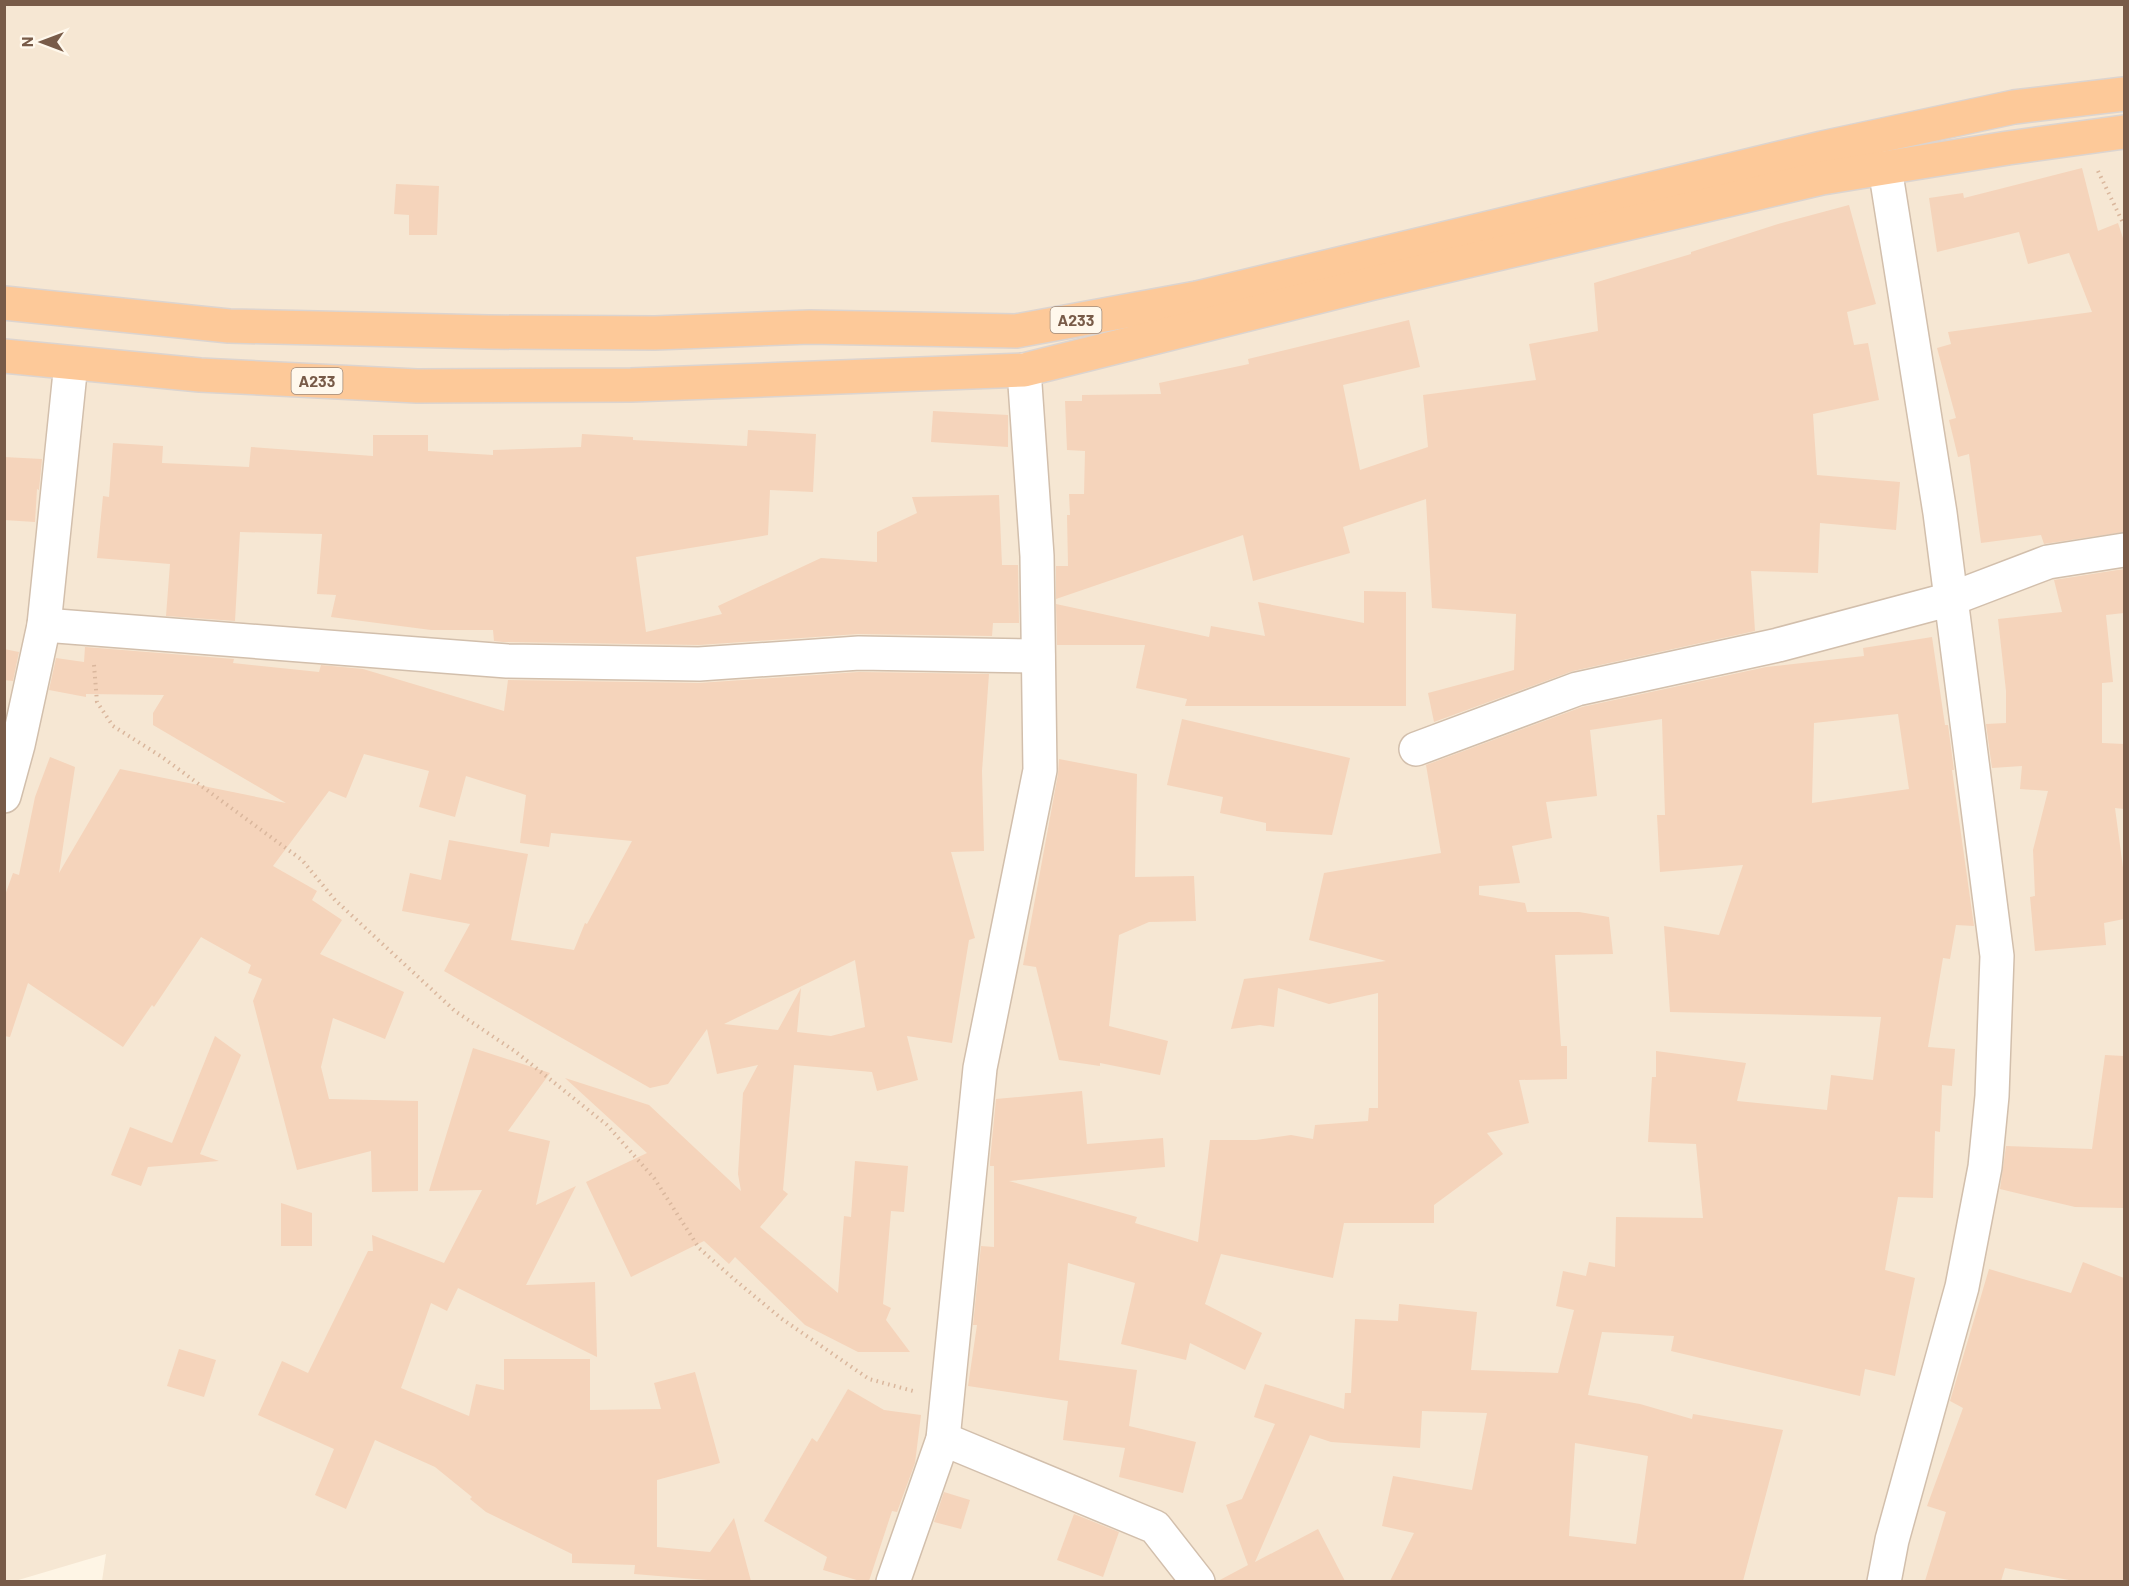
<svg xmlns="http://www.w3.org/2000/svg" width="2129" height="1586" viewBox="0 0 2129 1586" font-family="Barlow,sans-serif">
	<style>
		.residential { fill: #f6e7d3 }
		.building { fill: #f5d4bb; fill-rule: evenodd }
		.lines { fill: none; stroke-linecap: round; stroke-linejoin: round }
		.minor-casing { stroke: #d2bfac; stroke-width: 36 }
		.trunk-casing { stroke: #dcd4cf; stroke-width: 36 }
		.path { stroke: #dab79d; stroke-width: 4; stroke-dasharray: 1.5 4.5; stroke-linecap: butt }
		.minor { stroke: #fff; stroke-width: 33 }
		.trunk { stroke: #fdc999; stroke-width: 33 }
		.labels { text-anchor: middle; stroke-width: 6; stroke-linejoin: round; paint-order: stroke }
		.shield { fill: #fff8ec; stroke: #a08a79; stroke-width: 1.5 }
		.shield-label { font-size: 16px; font-weight: bold; fill: #785b48 }
	</style>
	<rect width="100%" height="100%" fill="#fef5e5"/>
	<path class="residential" d="M5,5h2119v1576h-2022l4,-27 -91,27 -10,1z"/>
	<g class="building">
		<path d="M2082,168l16,63 20,-8 6,18v291l-80,12 -3,-9 -60,8 -12,-89 -11,3 -9,-37 7,-2 -19,-70 14,-4 -3,-12 144,-20 -23,-59 -41,11 -9,-32 -82,20 -8,-54 34,-5 1,5z"/>
		<path d="M396,184l43,2 -2,49h-28v-20l-15,-1z"/>
		<path d="M1849,205l27,99 -29,8 7,33 14,-2 11,57 -66,14 4,61 83,7 -4,48 -76,-7 -2,50 -67,-2 4,60 -182,40 -139,51 -6,-29 86,-23 2,-56 -84,-6 -6,-109 -83,28 7,26 -97,28 -10,-46 -187,64v-33h12l-1,-51h3l-1,-21h15l1,-43 -18,-1 -2,-49h17v-6l79,-1 -2,-11 90,-19 -1,-5 161,-39 11,47 -77,18 17,85 68,-23 -5,-52 113,-15 -7,-36 69,-13 -4,-48 97,-29v-2l87,-28z"/>
		<path d="M933,411l75,4v32l-77,-5z"/>
		<path d="M748,430l68,4 -3,58 -43,-2 -2,45 -132,22 10,75 76,-18 -4,-8 103,-48 56,4v-30l40,-19 -5,-16 87,-2 3,70h16l1,58h-26l-1,13 -134,-2 -159,11 -196,-3 -9,-1 -1,-11h-62l-100,-13 5,-22 -19,-1 5,-60 -82,-2 -5,89 -69,-5 4,-52 -73,-6 6,-62 6,1 4,-54 50,3 -1,17 87,4 2,-20 122,9v-21h55v16l65,4v-5l88,-3 1,-13 51,3v3l114,6z"/>
		<path d="M4,457l38,2 -3,31 -2,-1 -2,33 -31,-2z"/>
		<path d="M2124,569v44l-18,2 7,67 -11,1v60l22,1v65l-9,-1 9,67v44l-20,4 2,22 -71,6 -5,-54 5,-1 -2,-46 15,-59 -28,-2 2,-23 -30,2 -6,-44 20,-1v-32l-8,-72 64,-7 -8,-32z"/>
		<path d="M1364,591l42,1v114h-221l2,-7 -51,-11 9,-43h-88l-1,-41 153,33 2,-11 54,10 -7,-34 106,21z"/>
		<path d="M1932,637l13,88h3l6,45h-2l22,156 -18,-1 -6,34 -7,-1 -15,89 27,2 -3,37 -10,-1 -2,47 -5,-1 -2,67 -35,-1 -13,73 30,8 -20,98 -30,-7 -5,27 -189,-45 3,-15 -72,-4 -14,63 52,9 52,15 1,-5 90,16 -40,151h-353l24,-48 -32,-7 11,-50 79,14 15,-77 -65,-2 -2,37 -89,-6 -21,-7 -55,127 63,-33 27,52h-127l30,-16 -22,-60 16,-6 33,-75 -21,-7 11,-33 79,25 1,-16h6l4,-74 43,2 1,-17 78,8 -6,58 87,3 16,-63 -18,-4 7,-35 23,5 3,-14 26,5 1,-50 87,1 -7,-74 -48,-2 4,-65h4v-26l90,12 -9,38 90,9 4,-35 42,5 8,-63 -211,-5 -6,-86 55,9 24,-70 -83,7 -3,-57h8l-3,-96 -72,11 7,66 -51,6 6,36 -40,8 8,37 -41,3v9l46,8 2,9h52l30,5 4,37 -58,1 6,91h6v33l-48,1 10,43 -42,10 16,21 -69,51v18h-90l-11,55 -112,-24 -16,50 57,29 -17,37 -55,-27 -4,17 -65,-16 14,-61 -67,-20 -9,97 78,10 -8,56 67,16 -13,51 -64,-16 6,-29 -62,-8 5,-39 -100,-15 9,-61h-4l8,-79 13,1v-81h-4v-5l6,-62 86,-8 5,53 76,-6 2,29 -156,14 128,36 -2,6 63,19 12,-102h46l35,-5 22,4 2,-14 53,-4 1,-13h9v-115l-49,11 -51,-16 -4,39 -14,-2 -29,4 13,-50 142,-18 -77,-21 15,-67 117,-20 -15,-88 156,-58 184,-40 98,-11 -1,-8zM1898,714l11,75 -97,14 2,-80zM1575,1443l73,13 -12,88 -67,-8z"/>
		<path d="M85,647l149,12 -1,4 86,9 2,-7 42,4 141,42 4,-31 191,3 160,-11 130,2 -7,97 2,80 -33,1 24,86 -6,2 -17,103 -45,-7 11,44 -41,11 -5,-19 -78,-7 -11,125 5,4 -28,33 78,66 6,-77 7,1 4,-56 53,5 -4,46 -13,-1 -8,93 8,4 -5,12 24,32h-52l-53,-27 -70,-68 -6,7 -25,-23 -73,36 -45,-95 61,-29 -82,-75 84,27 92,86 -3,-17 5,-81 15,-28 -41,9 -10,-45 -39,55 -18,4 -206,-117 26,-47 -68,-13 8,-38 31,7 8,-40 79,14 -17,86 63,10 11,-27 2,1 45,-83 -81,-8 -2,14 -29,-4 6,-48 -60,-19 -11,41 -36,-10 10,-36 -65,-17 -18,44 -17,-7 -56,75 44,25 -5,9 30,20 -22,34 84,38 -19,47 -52,-21 -12,49 8,32 89,2v90l-46,1 -1,-41 -74,19 -44,-169 9,-22 -14,-6 3,-8 -50,-28 -47,70 -2,-2 -29,42 -95,-64 -18,54 -6,-1v-138l9,-25 6,2 16,-78 15,-40 25,10 -16,106 61,-104 166,34 -133,-78v-12l11,-18 -78,-1v3l-37,-7 7,-32 28,4zM855,960l10,67 -34,9 -34,-4 4,-44 -23,42 -54,-6z"/>
		<path d="M4,649l15,3 -6,29 -9,-1z"/>
		<path d="M1182,719l168,39 -18,77 -66,-4v-8l-46,-10 3,-16 -56,-12z"/>
		<path d="M1059,759l78,15 -2,103 59,-1 2,45 -47,1 -30,13 -10,91 59,15 -8,34 -60,-12v3l-41,-6 -23,-93 -13,-2 35,-191z"/>
		<path d="M215,1036l26,19 -41,99 19,7 -71,6 -7,19 -30,-11 19,-48 42,16z"/>
		<path d="M473,1048l77,25 -42,58 42,10 -14,64 40,-19 -50,99 69,-3 2,75 -139,-69 -11,23 -16,-8 -30,85 68,28 7,-32 28,6v-31h86v51l71,-1 -7,-26 41,-11 25,91 -63,17v67l53,5 24,-34 17,63h-31l-86,-7 1,-9 -63,-2v-9l-86,-42 -16,-13 2,-2 -37,-30 -60,-27 -29,69 -31,-14 19,-46 -76,-34 24,-54 26,12 60,-122h5l-1,-16 72,28 38,-73 -53,1z"/>
		<path d="M2105,1055l19,1v152l-49,-1 -75,-18 6,-43 86,3z"/>
		<path d="M281,1203l31,10v33h-31z"/>
		<path d="M2083,1262l41,16v303h-50l-69,-13 -4,13h-76l21,-69 -19,-6 36,-98 -13,-7 39,-132 82,24z"/>
		<path d="M179,1349l37,11 -12,37 -37,-11z"/>
		<path d="M848,1389l36,21 37,5 -6,48 -18,49 -5,-1 -23,70h-9l-37,-11 4,-13 -63,-36 48,-83 5,4z"/>
		<path d="M944,1492l26,8 -9,29 -27,-7z"/>
		<path d="M1074,1514l45,18 -16,45 -46,-17z"/>
	</g>
	<g class="lines">
		<defs>
			<g id="minor">
				<path d="M44,625l463,36 192,3 160,-11 179,3"/>
				<path d="M1416,749l161,-60 201,-44 173,-46 97,-37 76,-12"/>
				<path d="M4,796l14,-51 26,-120 27,-262"/>
				<path d="M943,1439l212,88 43,55"/>
				<path d="M893,1582l50,-143 37,-371 60,-298 -3,-214 -13,-186"/>
				<path d="M1884,1582l8,-42 70,-253 23,-120 7,-71 5,-140 -57,-443 -55,-345"/>
			</g>
			<g id="trunk">
				<path d="M4,303l225,23 259,6 167,1 155,-6 206,4 181,-33 625,-150 192,-41 110,-13"/>
				<path d="M4,356l196,19 217,11 214,-1 393,-15 345,-86 453,-106 186,-30 116,-16"/>
			</g>
		</defs>
		<use href="#minor" class="minor-casing"/>
		<use href="#trunk" class="trunk-casing"/>
		<g class="path">
			<path d="M2098,171l26,54"/>
			<path d="M94,665l3,37 16,24 49,31 140,103 33,40 120,111 61,41 91,73 47,53 45,70 36,32 47,39 87,60 44,12"/>
		</g>
		<use href="#minor" class="minor"/>
		<use href="#trunk" class="trunk"/>
	</g>
	<g class="labels">
		<g class="shield">
			<rect x="1050.5" y="307" width="51" height="26" rx="4.5"/>
			<rect x="291.5" y="368" width="51" height="26" rx="4.5"/>
		</g>
		<g class="shield-label">
			<text x="1076" y="326">A233</text>
			<text x="317" y="387">A233</text>
		</g>
	</g>
	<rect width="2129" height="1586" fill="none" stroke="#785b48" stroke-width="12"/>
	<g transform="translate(42 42) rotate(270)" stroke="#fff8ec" stroke-width="4.5" paint-order="stroke">
	<path d="M0-4.5L10 22L0 15L-10 22Z" fill="#785b48"/>
	<text y="-9" font-size="16" font-weight="bold" text-anchor="middle" fill="#785b48">N</text>
	</g>
</svg>
